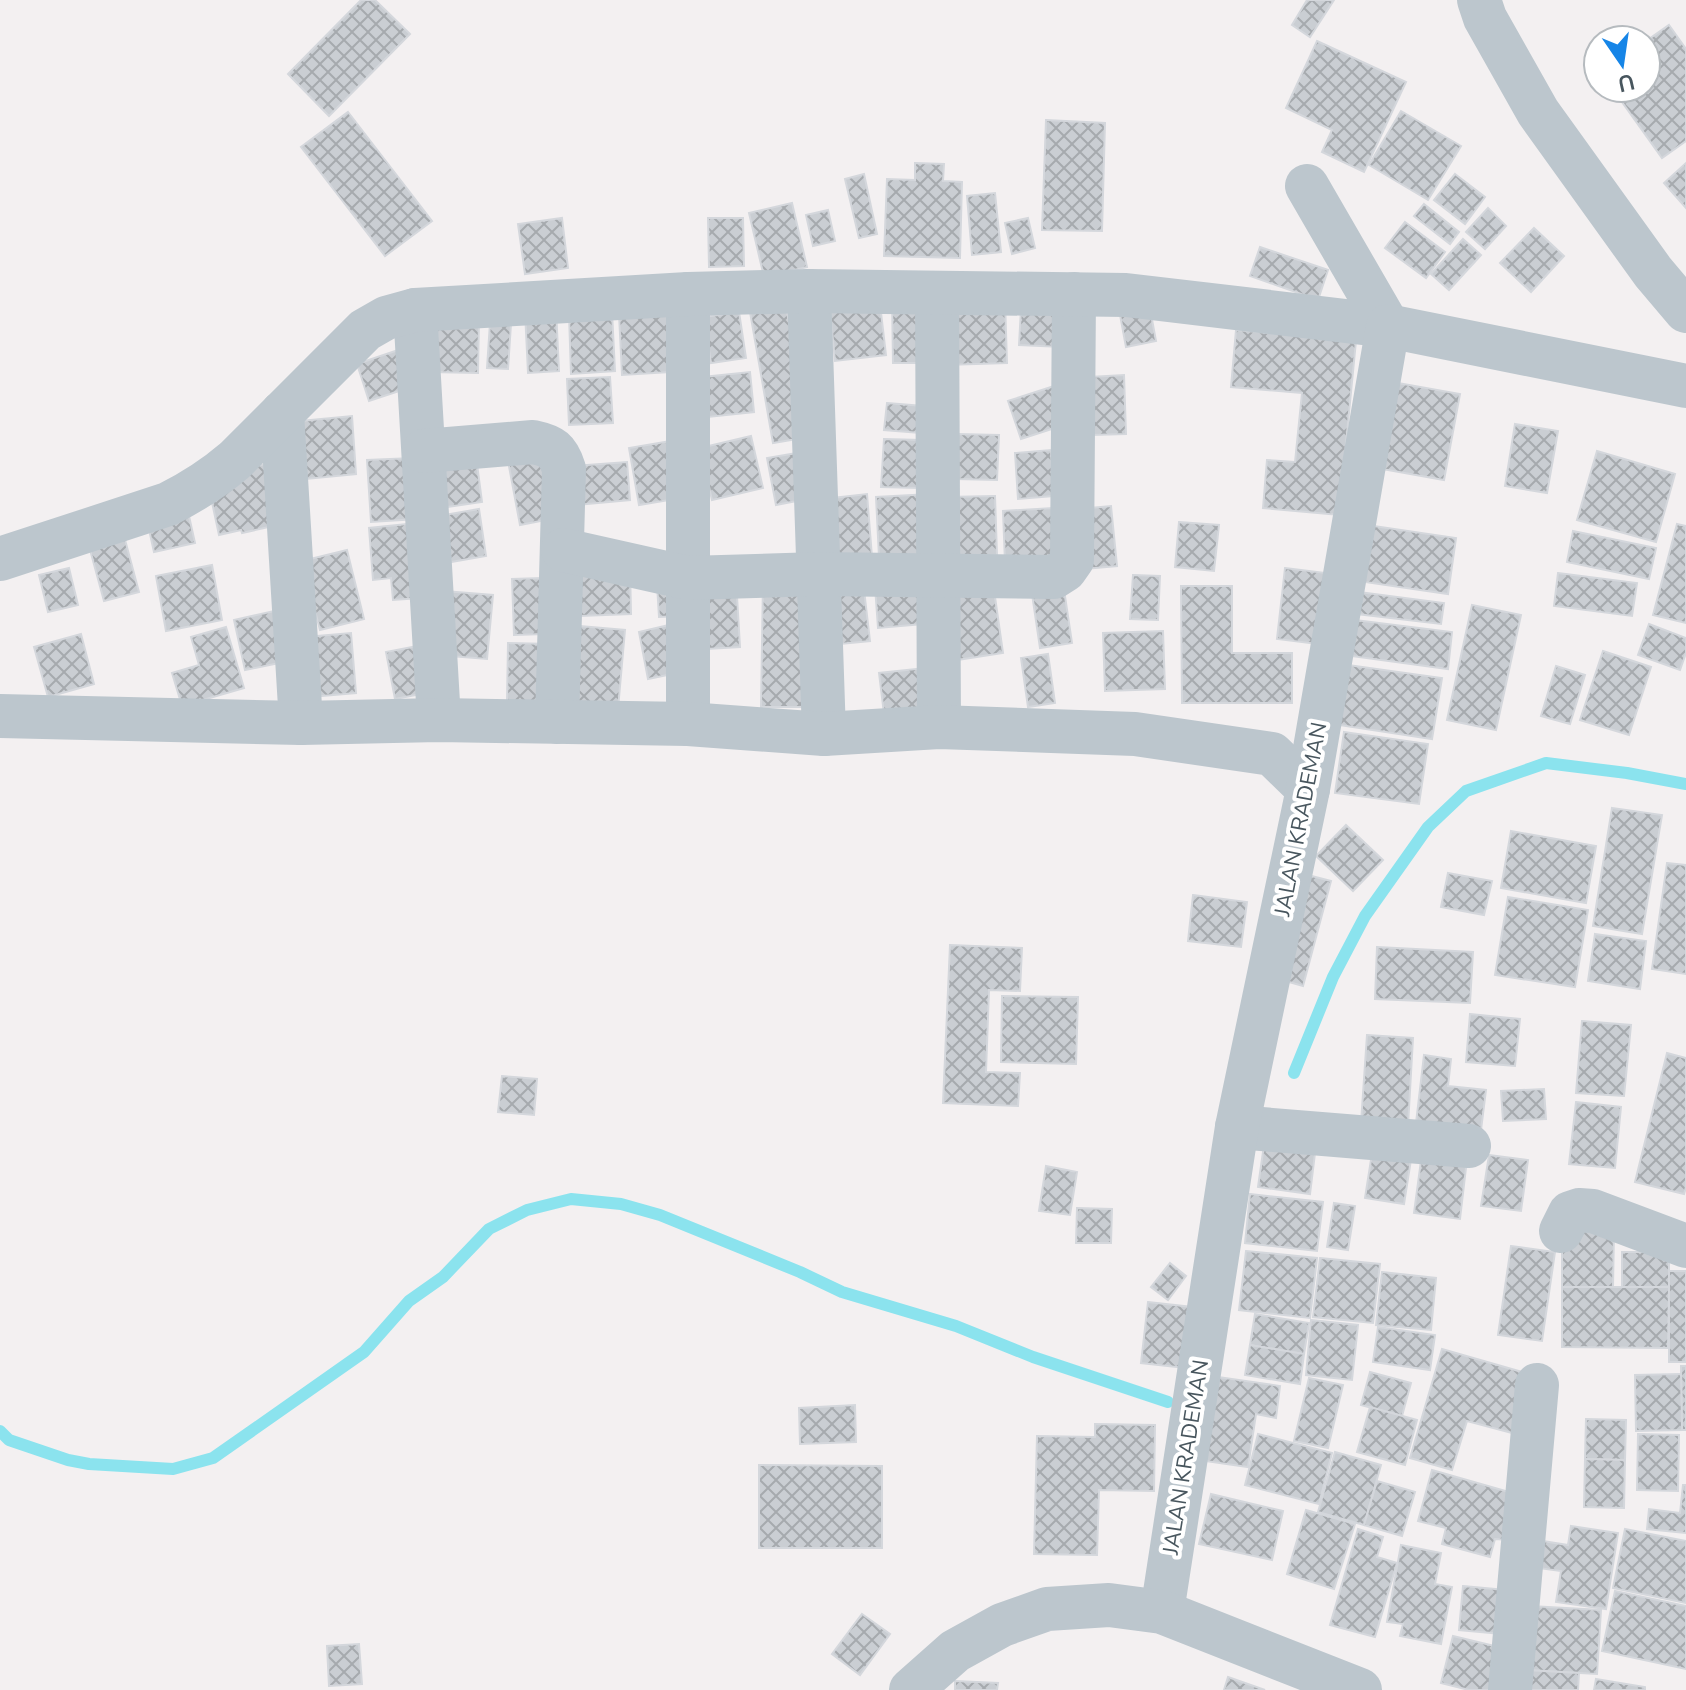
<svg xmlns="http://www.w3.org/2000/svg" width="1686" height="1690" viewBox="0 0 1686 1690" font-family="'Nunito Sans',sans-serif">
	<style>
		.lines { fill: none; stroke-linecap: round; stroke-linejoin: round }
		.stream { stroke: #8be3ee; stroke-width: 12 }
		.building { fill: url(#building-cross-hatch); stroke: #d4d7dc; stroke-width: 2 }
		.street { stroke: #bcc6cd; stroke-width: 44 }
		.labels { text-anchor: middle; stroke-width: 8; stroke-linejoin: round; paint-order: stroke }
		.street-label { font-size: 22px; fill: #48565e; stroke: #fff }
	</style>
	<defs>
		<pattern id="building-cross-hatch" width="8" height="8" patternUnits="userSpaceOnUse" patternTransform="scale(2)"><rect width="8" height="8" fill="#caced3"/><path d="M0 0l8 8M0 8l8-8" fill="none" stroke="#a6aaae"/></pattern>
	</defs>
	<rect width="100%" height="100%" fill="#f3f0f1"/>
	<g class="lines">
		<g class="stream">
			<path d="M1294,1073l39,-96 32,-61 63,-89 38,-36 80,-28 81,10 59,11"/>
			<path d="M0,1431l9,9 59,20 21,4 84,5 40,-11 151,-106 45,-51 34,-24 46,-48 38,-19 44,-11 50,5 39,11 140,57 42,20 114,34 77,31 135,45"/>
		</g>
	</g>
	<g class="building">
		<path d="M361,0h14l35,34 -81,82 -41,-42z"/>
		<path d="M1307,0h27l-24,37 -18,-12z"/>
		<path d="M1669,25l17,24v92l-24,17 -50,-70h34v-47z"/>
		<path d="M1317,41l89,41 -42,90 -42,-20 10,-22 -46,-22z"/>
		<path d="M1401,111l60,35 -33,54 -59,-35z"/>
		<path d="M348,112l84,109 -47,35 -84,-109z"/>
		<path d="M1046,120l59,3 -3,108 -60,-1z"/>
		<path d="M915,163l29,1 -1,17 19,1 -2,76 -76,-2 3,-77 28,1z"/>
		<path d="M1686,163v45l-22,-25z"/>
		<path d="M864,174l13,60 -18,4 -14,-59z"/>
		<path d="M1455,174l30,23 -20,27 -31,-24z"/>
		<path d="M995,193l6,59 -29,3 -5,-59z"/>
		<path d="M792,203l15,64 -43,10 -15,-64z"/>
		<path d="M1424,204l35,28 -9,12 -36,-28z"/>
		<path d="M1488,208l18,18 -21,23 -19,-17z"/>
		<path d="M828,210l7,31 -22,5 -7,-31z"/>
		<path d="M562,218l6,50 -43,6 -7,-50z"/>
		<path d="M708,218h35l1,48 -35,1z"/>
		<path d="M1028,218l7,30 -23,6 -7,-31z"/>
		<path d="M1405,222l40,30 -19,26 -41,-30z"/>
		<path d="M1534,228l30,28 -33,36 -31,-29z"/>
		<path d="M1463,239l18,16 -32,35 -18,-16z"/>
		<path d="M1260,247l68,23 -10,30 -68,-24z"/>
		<path d="M929,297l1,66h-37l-1,-65z"/>
		<path d="M1148,298l8,43 -30,6 -8,-43z"/>
		<path d="M1005,301l2,62 -62,2 -1,-63z"/>
		<path d="M880,304l6,51 -51,6 -5,-51z"/>
		<path d="M786,306l23,131 -36,6 -23,-131z"/>
		<path d="M556,309l3,62 -31,2 -3,-62z"/>
		<path d="M1021,309l43,2 -2,36 -43,-2z"/>
		<path d="M683,310l3,61 -64,4 -3,-61z"/>
		<path d="M612,312l3,59 -44,3 -2,-59z"/>
		<path d="M739,312l7,46 -35,5 -7,-46z"/>
		<path d="M432,319l47,1 -1,53 -48,-1z"/>
		<path d="M490,323l21,1 -3,45 -21,-1z"/>
		<path d="M1236,330l120,11 -17,174 -76,-7 4,-48 28,2 7,-69 -71,-6z"/>
		<path d="M401,349l13,37 -45,15 -12,-37z"/>
		<path d="M750,372l4,40 -46,5 -5,-40z"/>
		<path d="M1124,375l2,59 -34,1 -2,-58z"/>
		<path d="M610,377l3,46 -44,2 -2,-46z"/>
		<path d="M1398,383l62,11 -16,86 -62,-11z"/>
		<path d="M1054,386l13,38 -46,15 -13,-38z"/>
		<path d="M887,403l36,3 -3,27 -36,-3z"/>
		<path d="M352,416l4,58 -50,5 -5,-58z"/>
		<path d="M1515,424l43,7 -11,62 -42,-7z"/>
		<path d="M957,434l42,1 -2,45 -41,-1z"/>
		<path d="M751,436l12,52 -51,12 -12,-52z"/>
		<path d="M884,439l37,1 -2,48 -38,-1z"/>
		<path d="M671,441l10,57 -42,7 -10,-57z"/>
		<path d="M1051,450l2,46 -35,3 -3,-46z"/>
		<path d="M1597,451l78,23 -19,68 -79,-22z"/>
		<path d="M803,452l9,46 -36,7 -9,-47z"/>
		<path d="M543,454l13,64 -36,7 -12,-64z"/>
		<path d="M413,458l4,61 -46,3 -4,-62z"/>
		<path d="M274,462l13,61 -45,10 -1,-3 -22,5 -9,-42 19,-21z"/>
		<path d="M627,462l3,38 -53,5 -3,-39z"/>
		<path d="M477,464l5,38 -42,6 -6,-39z"/>
		<path d="M867,494l5,63 -33,4 -6,-63z"/>
		<path d="M930,494l3,61 -54,2 -3,-60z"/>
		<path d="M995,496l2,59 -49,1 -2,-59z"/>
		<path d="M1111,506l6,60 -32,3 -6,-60z"/>
		<path d="M187,507l8,36 -41,9 -8,-36z"/>
		<path d="M1053,508l1,53 -49,2 -2,-52z"/>
		<path d="M479,509l7,47 -35,6 -7,-47z"/>
		<path d="M1179,522l40,3 -5,46 -39,-4z"/>
		<path d="M416,523l4,75 -27,2 -2,-22 -18,2 -4,-52z"/>
		<path d="M1677,524l9,2v97l-33,-8z"/>
		<path d="M1367,525l89,13 -8,56 -90,-13z"/>
		<path d="M1573,531l83,17 -7,31 -82,-17z"/>
		<path d="M124,536l15,56 -35,9 -15,-55z"/>
		<path d="M347,550l17,69 -44,11 -18,-69z"/>
		<path d="M212,565l10,55 -56,11 -10,-55z"/>
		<path d="M630,566l1,48 -51,2 -2,-48z"/>
		<path d="M69,568l9,37 -30,7 -9,-37z"/>
		<path d="M1285,568l41,5 -9,71 -40,-5z"/>
		<path d="M1558,573l79,10 -5,33 -78,-10z"/>
		<path d="M1133,575l27,1 -2,44 -28,-1z"/>
		<path d="M542,578l3,56 -31,1 -2,-56z"/>
		<path d="M736,579l4,68 -33,2 -4,-68z"/>
		<path d="M763,580l49,1 -1,126h-50z"/>
		<path d="M863,581l7,60 -40,4 -6,-60z"/>
		<path d="M920,582l3,42 -45,4 -3,-42z"/>
		<path d="M993,583l10,70 -46,7 -10,-70z"/>
		<path d="M1063,583l9,60 -32,5 -9,-61z"/>
		<path d="M657,584l25,32 -23,1z"/>
		<path d="M1181,586h51v67h60v50h-110z"/>
		<path d="M444,591l49,4 -6,64 -49,-4z"/>
		<path d="M1359,592l85,11 -3,21 -84,-10z"/>
		<path d="M1472,605l49,10 -25,115 -49,-10z"/>
		<path d="M279,610l10,51 -44,9 -11,-50z"/>
		<path d="M1355,620l97,12 -4,37 -97,-13z"/>
		<path d="M673,624l9,48 -34,7 -9,-47z"/>
		<path d="M1649,624l37,14v15l-6,17 -42,-15z"/>
		<path d="M568,625l57,5 -7,79 -58,-5z"/>
		<path d="M226,627l18,61 -62,18 -10,-33 27,-8 -8,-28z"/>
		<path d="M1163,631l2,58 -60,2 -2,-58z"/>
		<path d="M351,633l5,60 -45,4 -5,-60z"/>
		<path d="M81,634l13,50 -46,13 -14,-50z"/>
		<path d="M508,643l43,1 -1,59 -43,-1z"/>
		<path d="M428,644l8,47 -41,8 -9,-47z"/>
		<path d="M1603,651l48,16 -22,68 -49,-15z"/>
		<path d="M1048,654l7,49 -27,4 -7,-49z"/>
		<path d="M1348,665l94,13 -10,61 -93,-14z"/>
		<path d="M1556,666l29,9 -15,49 -29,-8z"/>
		<path d="M925,668l5,41 -46,5 -5,-41z"/>
		<path d="M1344,732l84,12 -9,60 -84,-11z"/>
		<path d="M1612,808l50,7 -20,119 -49,-8z"/>
		<path d="M1346,825l37,35 -30,31 -37,-35z"/>
		<path d="M1511,831l85,15 -10,57 -85,-15z"/>
		<path d="M1667,863l19,2v109l-34,-5z"/>
		<path d="M1448,873l44,8 -8,34 -43,-8z"/>
		<path d="M1304,874l27,7 -28,105 -28,-8z"/>
		<path d="M1193,895l54,7 -6,45 -53,-6z"/>
		<path d="M1508,897l80,13 -13,77 -80,-12z"/>
		<path d="M1595,934l51,7 -6,48 -52,-8z"/>
		<path d="M950,945l72,3 -2,43 -31,-1 -3,82 34,1 -2,33 -75,-3z"/>
		<path d="M1377,947l96,5 -3,51 -95,-4z"/>
		<path d="M1002,996l76,1 -2,67 -75,-2z"/>
		<path d="M1470,1014l50,5 -5,47 -49,-4z"/>
		<path d="M1582,1021l49,4 -7,71 -48,-3z"/>
		<path d="M1367,1035l46,3 -5,88 -47,-3z"/>
		<path d="M1667,1053l19,5v129l-2,7 -49,-12z"/>
		<path d="M1424,1055l27,4 -3,27 38,4 -5,40 -65,-7z"/>
		<path d="M502,1076l35,3 -3,36 -36,-3z"/>
		<path d="M1544,1089l2,30 -43,2 -2,-30z"/>
		<path d="M1576,1102l45,5 -6,61 -46,-4z"/>
		<path d="M1264,1145l51,8 -5,41 -52,-7z"/>
		<path d="M1373,1147l39,6 -8,51 -39,-6z"/>
		<path d="M1422,1153l45,6 -7,60 -46,-6z"/>
		<path d="M1489,1155l39,5 -7,51 -40,-5z"/>
		<path d="M1046,1166l31,6 -7,43 -31,-4z"/>
		<path d="M1250,1194l73,8 -6,49 -72,-8z"/>
		<path d="M1334,1203l21,3 -7,44 -21,-3z"/>
		<path d="M1077,1208l35,1 -1,34h-35z"/>
		<path d="M1562,1231h52l-1,56h-51z"/>
		<path d="M1511,1246l44,6 -13,89 -44,-6z"/>
		<path d="M1246,1251l71,7 -7,60 -71,-8z"/>
		<rect x="1622" y="1252" width="47" height="35"/>
		<path d="M1320,1258l60,6 -7,59 -60,-6z"/>
		<path d="M1170,1263l16,13 -18,24 -17,-13z"/>
		<rect x="1669" y="1271" width="17" height="91"/>
		<path d="M1382,1272l54,6 -5,52 -55,-5z"/>
		<path d="M1562,1287h107l-1,61 -106,-1z"/>
		<path d="M1148,1302l44,5 -7,61 -44,-5z"/>
		<path d="M1255,1314l54,9 -5,31 -54,-9z"/>
		<path d="M1311,1320l47,5 -6,55 -46,-5z"/>
		<path d="M1378,1327l57,8 -5,35 -57,-8z"/>
		<path d="M1250,1345l54,9 -4,30 -55,-9z"/>
		<path d="M1442,1349l87,25 -17,59 -45,-12 -15,49 -42,-12z"/>
		<path d="M1681,1366h5v64h-4z"/>
		<path d="M1370,1372l41,11 -9,33 -41,-11z"/>
		<path d="M1681,1374l1,56 -46,1 -1,-56z"/>
		<path d="M1218,1377l62,9 -4,32 -20,-4 -8,53 -43,-6z"/>
		<path d="M1309,1378l34,7 -15,63 -34,-7z"/>
		<path d="M855,1405l1,37 -56,2 -1,-36z"/>
		<path d="M1370,1407l47,13 -12,45 -48,-13z"/>
		<path d="M1586,1419l40,1 -1,40 -40,-1z"/>
		<path d="M1095,1424l60,1 -1,66 -55,-1 -2,65 -63,-1 3,-118 58,1z"/>
		<path d="M1258,1434l74,19 -13,51 -74,-19z"/>
		<path d="M1638,1434l41,1 -1,56 -41,-1z"/>
		<path d="M1335,1452l46,13 -17,60 -46,-13z"/>
		<path d="M1585,1459l40,1 -1,48 -40,-1z"/>
		<path d="M759,1465l123,1v82h-123z"/>
		<path d="M1432,1470l84,24 -8,46 -13,-1 -5,18 -48,-13 4,-16 -28,-7z"/>
		<path d="M1377,1481l38,11 -13,44 -38,-11z"/>
		<path d="M1683,1485h3v48l-39,-4 2,-20 31,4z"/>
		<path d="M1211,1494l72,17 -11,49 -73,-16z"/>
		<path d="M1306,1510l49,14 -21,65 -47,-15z"/>
		<path d="M1571,1526l47,7 -12,76 -50,-7 5,-31 -30,-4 5,-27 32,5z"/>
		<path d="M1358,1529l25,8 -6,20 20,6 -22,74 -45,-12z"/>
		<path d="M1625,1529l61,12v62l-73,-15z"/>
		<path d="M1401,1545l40,8 -6,31 17,3 -11,57 -41,-8 3,-12 -16,-2z"/>
		<path d="M1463,1586l53,5 -4,44 -53,-5z"/>
		<path d="M1615,1591l71,15v63l-84,-18z"/>
		<path d="M1530,1606l71,4 -4,64 -71,-4z"/>
		<path d="M862,1614l28,20 -30,41 -28,-21z"/>
		<path d="M1453,1636l54,13 -9,41h-29l-28,-7z"/>
		<path d="M359,1644l3,40 -33,2 -2,-40z"/>
		<path d="M1526,1670l53,3 -1,17h-53z"/>
		<path d="M1228,1677l37,13h-41z"/>
		<path d="M1596,1679l49,8v3h-51z"/>
		<path d="M955,1681l43,2 -1,7h-42z"/>
	</g>
	<g class="lines">
		<g class="street">
			<path d="M1479,0l6,18 53,94 115,160 33,39"/>
			<path d="M809,291l15,443"/>
			<path d="M937,293l2,434"/>
			<path d="M688,294v430"/>
			<path d="M415,310l24,410"/>
			<path d="M282,413l19,310"/>
			<path d="M424,451l109,-9c19,4 25,8 31,27l-7,253"/>
			<path d="M563,550l125,28 130,-4 236,3 11,-7 7,-10 2,-266"/>
			<path d="M0,559l168,-55c24,-12 46,-26 67,-44l130,-130 21,-12 29,-8 273,-16 121,-3 317,4 262,31 -81,-140"/>
			<path d="M0,716l301,7 138,-3 249,4 136,10 115,-7 196,7 137,20 36,35"/>
			<path d="M1237,1127l232,19"/>
			<path d="M1561,1231l9,-18 9,-3 14,1 93,35"/>
			<path d="M1162,1612l75,-485 71,-338 80,-463 298,60"/>
			<path d="M911,1690l44,-39 47,-26 45,-16 62,-4 53,7 198,78"/>
			<path d="M1510,1690l27,-305"/>
		</g>
	</g>
	<g class="labels">
		<g class="street-label">
			<text transform="translate(1300 819) rotate(-79)" y="8">JALAN KRADEMAN</text>
			<text transform="translate(1185 1457) rotate(-81)" y="8">JALAN KRADEMAN</text>
		</g>
	</g>
	<g transform="translate(1622 64) rotate(167)"><circle r="38" fill="#ffffff" stroke="#b6bbbf" stroke-width="2"/>
	<path d="M0-6L14 30L0 20L-14 30Z" fill="#1685e7"/>
	<text y="-12" font-size="22" font-weight="bold" text-anchor="middle" fill="#48565e">U</text>
	</g>
</svg>
